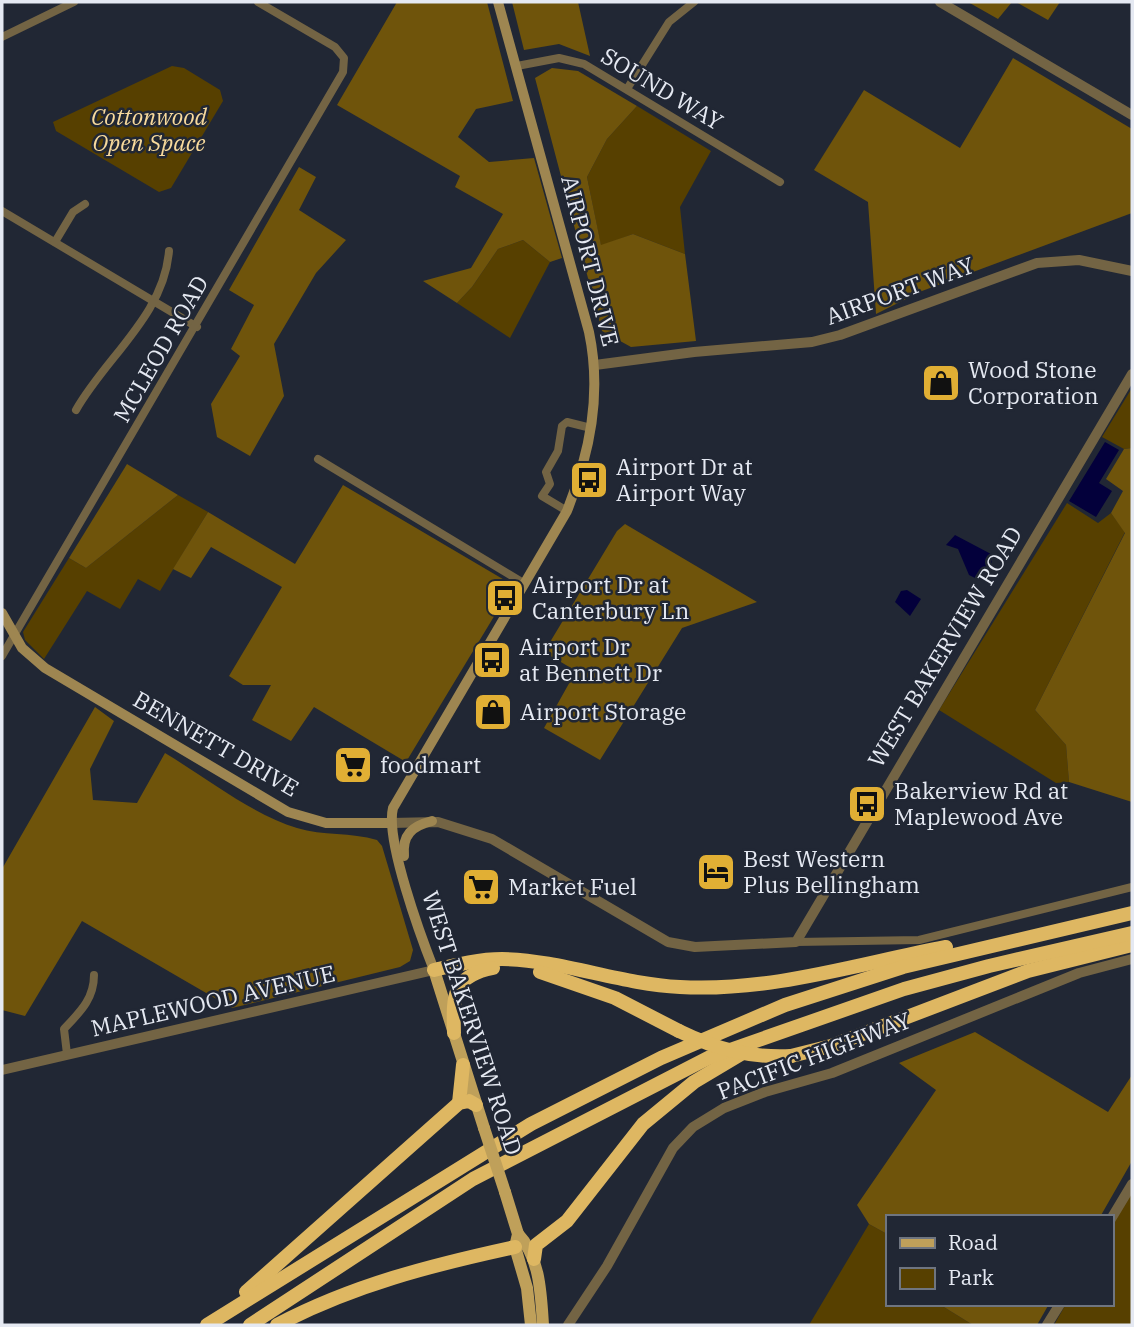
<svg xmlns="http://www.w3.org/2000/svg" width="1134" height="1327" viewBox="0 0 1134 1327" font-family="'IBM Plex Serif',serif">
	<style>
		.green { fill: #574000 }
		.forest { fill: #6f540b }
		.water { fill: #03003b }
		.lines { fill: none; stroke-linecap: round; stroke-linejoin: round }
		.minor { stroke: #736444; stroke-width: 8 }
		.tertiary { stroke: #736444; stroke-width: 10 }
		.secondary { stroke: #9e8651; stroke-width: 10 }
		.primary { stroke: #bfa05a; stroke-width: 12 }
		.motorway { stroke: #deb762; stroke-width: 14 }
		.primary-bridge { stroke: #bfa05a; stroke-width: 12 }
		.motorway-bridge { stroke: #deb762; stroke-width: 14 }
		.labels { text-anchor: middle; stroke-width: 5; stroke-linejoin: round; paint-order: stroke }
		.street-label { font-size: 23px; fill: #e5e9f2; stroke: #212734 }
		.park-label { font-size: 23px; font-style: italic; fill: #f8da9c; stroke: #212734 }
		.poi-label { font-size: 23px; fill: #e5e9f2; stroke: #212734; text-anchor: start }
	</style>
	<rect width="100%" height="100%" fill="#212734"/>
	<g class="green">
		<path d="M172,66l12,2 36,22 3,11 -52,87 -12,4 -103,-61 -3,-9z"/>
		<path d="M637,106l74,45 -31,56 5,47 -52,-20 -32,12 -14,-69 20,-38z"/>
		<path d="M523,240l27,22 -40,76 -53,-35 15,-16 26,-38z"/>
		<path d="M1132,388v60l-8,1 -22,-12z"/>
		<path d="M178,495l30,17 -48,79 -22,-12 -18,30 -33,-18 -43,68 -19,-19 -2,-8 46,-74 17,10z"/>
		<path d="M1067,503l31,20 13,-10 14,19 -90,178 31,35 3,37 -13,1 -117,-73z"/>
		<path d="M1132,1187v138h-78l12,-21h45v-80z"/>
		<path d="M869,1224l18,10v70h52l34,21h-164z"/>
	</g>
	<g class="forest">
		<path d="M397,2h90l26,99 -37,8 -18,28 31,25 45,-4 28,100 -12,4 -27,-22 -25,9 -26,38 -15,16 -34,-22 48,-13 32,-54 -48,-27 5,-11 -123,-71z"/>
		<path d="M512,2h66l12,54 -31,-12 -35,6z"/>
		<path d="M968,2h44l-14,17z"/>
		<path d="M1016,2h44l-12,18z"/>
		<path d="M1013,58l119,71v84l-210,78 -46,23 -8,-112 -54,-32 50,-80 96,58z"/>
		<path d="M552,68l26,3 59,35 -30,33 -20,38 14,68 32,-11 52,20 11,87 -65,6 -29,-16 -67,-253z"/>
		<path d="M299,167l17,10 -17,33 47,30 -30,33 -42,71 10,52 -34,60 -33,-19 -6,-33 29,-48 -9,-7 23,-44 -25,-15z"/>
		<path d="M1132,448v354l-63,-20 -3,-37 -31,-35 90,-177 -14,-20 12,-22 -17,-12 18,-30z"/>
		<path d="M127,464l51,31 -92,73 -17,-10z"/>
		<path d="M343,485l170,100 -107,177 -92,-55 -23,34 -39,-21 19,-35h-28l-14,-9 53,-89 -71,-40 -20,31 -18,-9 35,-57 87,52z"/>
		<path d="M625,524l132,78 -75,26 -82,132 -56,-32 32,-57 -32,-19 73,-121z"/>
		<path d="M95,707l19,14 -24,48 3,31 44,3 28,-50c40,24 88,62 132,75 26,8 54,4 80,12l5,6 31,104 -3,11 -10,6 -168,41 -150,-87 -57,95 -23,-6v-141z"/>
		<path d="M975,1032l133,80 24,-37v86l-32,56h-213v17l-18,-10 -12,-19 79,-115 -37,-27z"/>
		<path d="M939,1304h110l-12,21h-64z"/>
	</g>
	<g class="water">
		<path d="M1105,442l14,8 -20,33 13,8 -16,26 -27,-16z"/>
		<path d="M955,535l36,19 1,10 -15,15 -8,-4 -11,-26 -12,-4z"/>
		<path d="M907,590l14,9 -11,17 -15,-14 6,-11z"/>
	</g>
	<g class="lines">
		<g class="minor">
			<path d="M2,37l72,-35"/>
			<path d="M517,66l42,-8 25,6 196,118"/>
			<path d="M627,89l42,-67 25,-20"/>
			<path d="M2,211l195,116"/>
			<path d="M55,242l18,-30 12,-8"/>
			<path d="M76,410c30,-53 88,-95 93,-159"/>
			<path d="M318,459l207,125"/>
			<path d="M567,511l-25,-15 8,-12 -4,-12 12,-21 4,-25 5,-4 24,6"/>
			<path d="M2,656l341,-584 1,-14 -9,-11 -77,-45"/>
			<path d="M796,942l123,-2 213,-53"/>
			<path d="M67,1054l-3,-25c16,-17 30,-30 30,-54"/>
		</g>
		<g class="tertiary">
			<path d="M940,2l192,113"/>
			<path d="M595,365l99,-13 118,-10 28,-7 197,-72 42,-3 53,11"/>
			<path d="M391,823l47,-1 54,17 176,103 27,5 101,-5 336,-568"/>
			<path d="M2,1070l432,-100"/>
			<path d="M1111,1219l21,-35"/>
			<path d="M568,1325l39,-59 66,-118 20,-21 31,-19 41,-16 67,-19 247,-100 53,-14"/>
			<path d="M1047,1325l13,-21"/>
		</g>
		<g class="secondary">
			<path d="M2,613l20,35 23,20 243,144 38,11h65"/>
			<path d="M404,856c-2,-21 8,-30 28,-35"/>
			<path d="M434,970c-13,-33 -49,-131 -41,-162l174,-297c23,-58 35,-117 22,-179l-91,-330"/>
		</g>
		<g class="primary">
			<path d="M434,970l50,158"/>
			<path d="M505,1192l13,42 -3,13 12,41 4,37"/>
			<path d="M518,1234c22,23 23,60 25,91"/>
		</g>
		<g class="motorway">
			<path d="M434,970c21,-5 45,-11 68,-11 60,1 117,25 178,28 91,5 177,-23 266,-40"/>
			<path d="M540,972l75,26 64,33"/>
			<path d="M454,1033c-1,-37 -2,-57 39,-65"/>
			<path d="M791,1056l40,-10 197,-75 104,-26"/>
			<path d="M459,1103l4,-38"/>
			<path d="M534,1259l2,-14 31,-24 76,-97 51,-42 52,-31"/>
			<path d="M246,1292l213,-189 10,-2 7,4"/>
			<path d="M207,1325l324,-201 130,-66 124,-53 118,-38 229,-54"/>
			<path d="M250,1325l223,-146 237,-122 194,-68 85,-23 143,-33"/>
			<path d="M277,1325c76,-40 155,-60 238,-78"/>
		</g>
		<path class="primary-bridge" d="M484,1128l21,64"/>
		<path class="motorway-bridge" d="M679,1031c37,18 70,27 112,25"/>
	</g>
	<defs>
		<symbol id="shop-square" viewBox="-11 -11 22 22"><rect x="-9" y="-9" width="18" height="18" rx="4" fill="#e1af34" stroke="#212734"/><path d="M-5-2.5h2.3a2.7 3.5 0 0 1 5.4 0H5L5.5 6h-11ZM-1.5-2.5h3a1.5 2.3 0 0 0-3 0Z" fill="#111"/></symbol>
		<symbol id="bus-square" viewBox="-11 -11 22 22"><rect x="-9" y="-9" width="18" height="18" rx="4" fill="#e1af34" stroke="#212734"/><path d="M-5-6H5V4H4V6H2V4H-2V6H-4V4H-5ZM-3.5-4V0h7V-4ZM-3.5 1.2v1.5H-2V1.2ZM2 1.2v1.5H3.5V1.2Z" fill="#111"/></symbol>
		<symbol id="supermarket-square" viewBox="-11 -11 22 22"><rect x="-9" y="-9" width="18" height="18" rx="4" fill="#e1af34" stroke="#212734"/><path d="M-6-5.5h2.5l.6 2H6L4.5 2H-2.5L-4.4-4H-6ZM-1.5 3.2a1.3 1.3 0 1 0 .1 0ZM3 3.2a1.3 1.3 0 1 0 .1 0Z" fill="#111"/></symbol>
		<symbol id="hotel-square" viewBox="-11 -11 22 22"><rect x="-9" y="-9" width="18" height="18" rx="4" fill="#e1af34" stroke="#212734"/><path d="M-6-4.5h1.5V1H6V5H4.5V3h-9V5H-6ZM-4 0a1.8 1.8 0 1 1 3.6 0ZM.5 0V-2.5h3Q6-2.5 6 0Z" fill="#111"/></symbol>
	</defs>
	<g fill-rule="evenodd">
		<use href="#shop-square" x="919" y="361" width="44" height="44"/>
		<use href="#bus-square" x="567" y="458" width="44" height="44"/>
		<use href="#bus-square" x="483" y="576" width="44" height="44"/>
		<use href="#bus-square" x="470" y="638" width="44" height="44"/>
		<use href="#shop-square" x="471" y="690" width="44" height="44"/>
		<use href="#supermarket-square" x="331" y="743" width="44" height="44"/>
		<use href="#bus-square" x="845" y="782" width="44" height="44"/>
		<use href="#hotel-square" x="694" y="850" width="44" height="44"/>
		<use href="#supermarket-square" x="459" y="865" width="44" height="44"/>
	</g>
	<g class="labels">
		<g class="street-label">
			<text transform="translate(662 89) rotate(31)" y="8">SOUND WAY</text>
			<text transform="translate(590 261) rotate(76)" y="8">AIRPORT DRIVE</text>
			<text transform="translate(900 291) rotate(-20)" y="8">AIRPORT WAY</text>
			<text transform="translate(161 349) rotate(-60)" y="8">MCLEOD ROAD</text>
			<text transform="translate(945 647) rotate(-59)" y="8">WEST BAKERVIEW ROAD</text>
			<text transform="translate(216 744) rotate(30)" y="8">BENNETT DRIVE</text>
			<text transform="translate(213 1001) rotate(-13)" y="8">MAPLEWOOD AVENUE</text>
			<text transform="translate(472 1023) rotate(72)" y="8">WEST BAKERVIEW ROAD</text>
			<text transform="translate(814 1056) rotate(-21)" y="8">PACIFIC HIGHWAY</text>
		</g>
		<g class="park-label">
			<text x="149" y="125">Cottonwood<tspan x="149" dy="26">Open Space</tspan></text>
		</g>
		<g class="poi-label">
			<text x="968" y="378">Wood Stone<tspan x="968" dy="26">Corporation</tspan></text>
			<text x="616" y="475">Airport Dr at<tspan x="616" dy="26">Airport Way</tspan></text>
			<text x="532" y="593">Airport Dr at<tspan x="532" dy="26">Canterbury Ln</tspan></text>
			<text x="519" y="655">Airport Dr<tspan x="519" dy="26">at Bennett Dr</tspan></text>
			<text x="520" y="720">Airport Storage</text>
			<text x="380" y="773">foodmart</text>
			<text x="894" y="799">Bakerview Rd at<tspan x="894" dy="26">Maplewood Ave</tspan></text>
			<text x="743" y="867">Best Western<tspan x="743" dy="26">Plus Bellingham</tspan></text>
			<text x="508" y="895">Market Fuel</text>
		</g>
	</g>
	<rect width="1134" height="1327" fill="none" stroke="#e5e9f2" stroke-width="7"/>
	<rect x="886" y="1215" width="228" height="91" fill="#212734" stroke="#6f7580" stroke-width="2"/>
	<rect x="900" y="1238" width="35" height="10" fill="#bfa05a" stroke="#6f7580" stroke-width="2"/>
	<text x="948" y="1250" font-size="21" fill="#e5e9f2">Road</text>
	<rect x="900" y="1268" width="35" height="21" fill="#574000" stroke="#6f7580" stroke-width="2"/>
	<text x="948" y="1285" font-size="21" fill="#e5e9f2">Park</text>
</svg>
